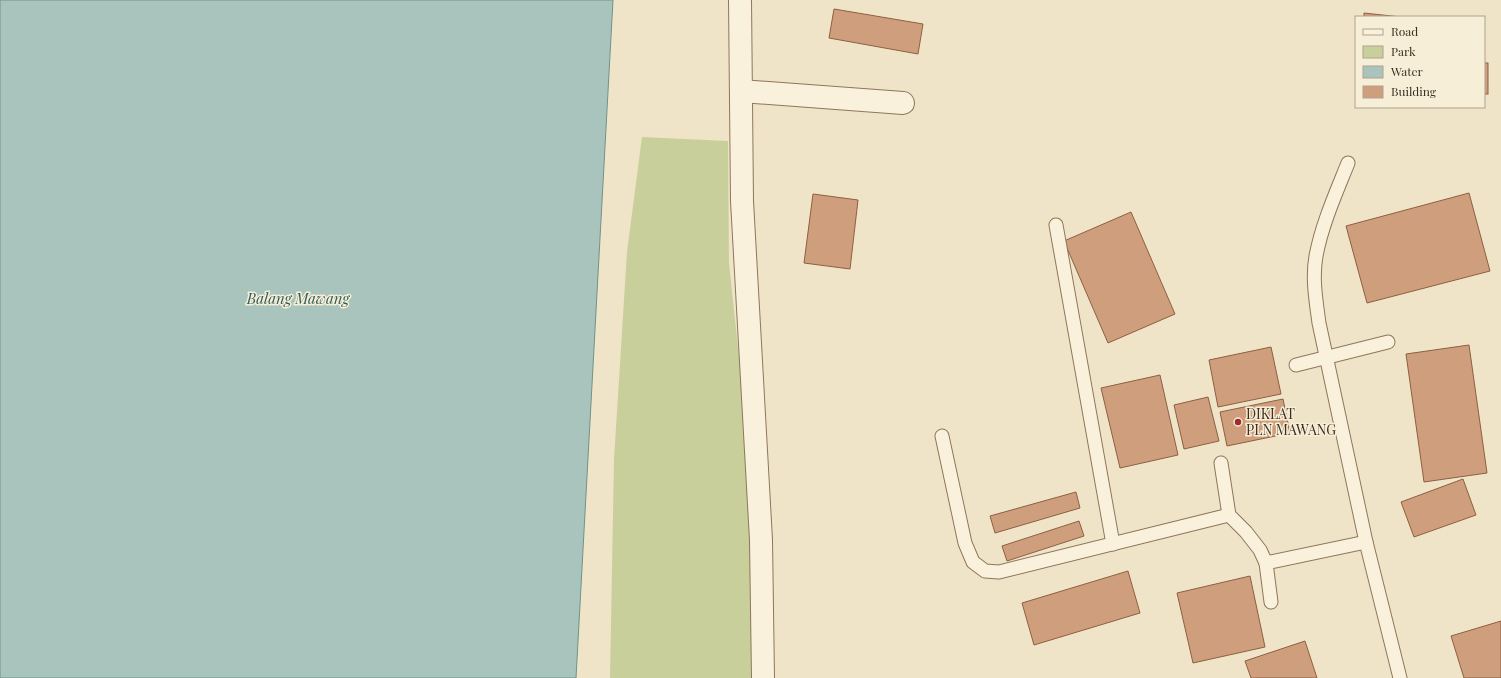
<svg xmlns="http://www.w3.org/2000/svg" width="1501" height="678" viewBox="0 0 1501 678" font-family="'Playfair Display',serif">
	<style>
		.green { fill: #c9cf9b }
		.water { fill: #a9c4bc; stroke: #6f938a }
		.building { fill: #cf9f7d; stroke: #8d5f41 }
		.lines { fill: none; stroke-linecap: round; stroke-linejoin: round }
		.lane-casing { stroke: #8d765c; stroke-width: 15 }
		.street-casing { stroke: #8d765c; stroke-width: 24 }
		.lane { stroke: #faf1dc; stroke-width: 13 }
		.street { stroke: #faf1dc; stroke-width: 22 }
		.poi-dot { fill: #9e2a2b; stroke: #f7eed8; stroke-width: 1.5 }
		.labels { text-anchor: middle; stroke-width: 3; stroke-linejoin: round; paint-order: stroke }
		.poi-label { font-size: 14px; fill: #3d2e20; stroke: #f7eed8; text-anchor: start }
		.water-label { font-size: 15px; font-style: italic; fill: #2f5d5a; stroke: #f7eed8 }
	</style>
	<rect width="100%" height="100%" fill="#f0e4c8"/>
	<path class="green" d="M642,137l86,4 1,122 19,179 8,236h-146l4,-219 13,-207z"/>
	<path class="water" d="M0,0h613l-37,678h-576z"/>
	<g class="building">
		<path d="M834,9l89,15 -5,30 -89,-16z"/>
		<path d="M1364,13l37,4h-37z"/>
		<rect x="1484" y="63" width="4" height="31"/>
		<path d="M1469,193l21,78 -123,32 -21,-77z"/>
		<path d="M813,194l45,6 -8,69 -46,-6z"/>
		<path d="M1131,212l44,102 -67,29 -44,-102z"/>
		<path d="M1469,345l18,128 -63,9 -18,-128z"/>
		<path d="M1271,347l10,47 -63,13 -9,-47z"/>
		<path d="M1160,375l18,80 -58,13 -19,-80z"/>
		<path d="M1208,397l11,44 -35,8 -10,-44z"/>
		<path d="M1283,399l7,34 -63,13 -7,-34z"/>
		<path d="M1463,479l13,36 -62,22 -13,-35z"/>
		<path d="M1076,492l4,16 -85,25 -5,-17z"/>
		<path d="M1079,521l5,15 -77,25 -5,-15z"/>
		<path d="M1128,571l12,42 -106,32 -12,-42z"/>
		<path d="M1250,576l15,71 -72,16 -16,-70z"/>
		<path d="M1501,621v57h-37l-13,-42z"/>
		<path d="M1305,641l12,37h-66l-6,-17z"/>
	</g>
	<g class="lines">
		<defs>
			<g id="lane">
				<path d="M1348,163c-12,30 -26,61 -32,93 -4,22 0,45 3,67l47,219"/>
				<path d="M1056,225l57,319"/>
				<path d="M1296,365l92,-23"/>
				<path d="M942,436l23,107 8,19 12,9 14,1 230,-57"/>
				<path d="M1221,463l8,52 17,17 14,18 6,13"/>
				<path d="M1271,602l-5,-39 100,-21 34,136"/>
			</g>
			<g id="street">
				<path d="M740,0l2,201 19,339 2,138"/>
				<path d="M741,91l162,12"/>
			</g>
		</defs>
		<use href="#lane" class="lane-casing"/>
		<use href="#street" class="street-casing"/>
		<use href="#lane" class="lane"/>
		<use href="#street" class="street"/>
	</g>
	<circle class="poi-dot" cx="1238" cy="422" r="4"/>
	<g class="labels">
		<g class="poi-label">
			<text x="1246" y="419">DIKLAT<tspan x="1246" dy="16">PLN MAWANG</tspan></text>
		</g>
		<g class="water-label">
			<text x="298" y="304">Balang Mawang</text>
		</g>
	</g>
	<rect x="1355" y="16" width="130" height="92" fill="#f7eed8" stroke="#ada18e"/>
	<rect x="1363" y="29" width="20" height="6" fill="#faf1dc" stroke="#ada18e"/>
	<text x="1391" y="36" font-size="12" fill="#3d2e20">Road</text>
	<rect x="1363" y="46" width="20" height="12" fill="#c9cf9b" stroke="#ada18e"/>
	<text x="1391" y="56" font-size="12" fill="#3d2e20">Park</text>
	<rect x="1363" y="66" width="20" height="12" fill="#a9c4bc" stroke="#ada18e"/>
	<text x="1391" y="76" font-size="12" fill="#3d2e20">Water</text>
	<rect x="1363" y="86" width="20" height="12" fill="#cf9f7d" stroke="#ada18e"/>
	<text x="1391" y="96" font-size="12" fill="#3d2e20">Building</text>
</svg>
